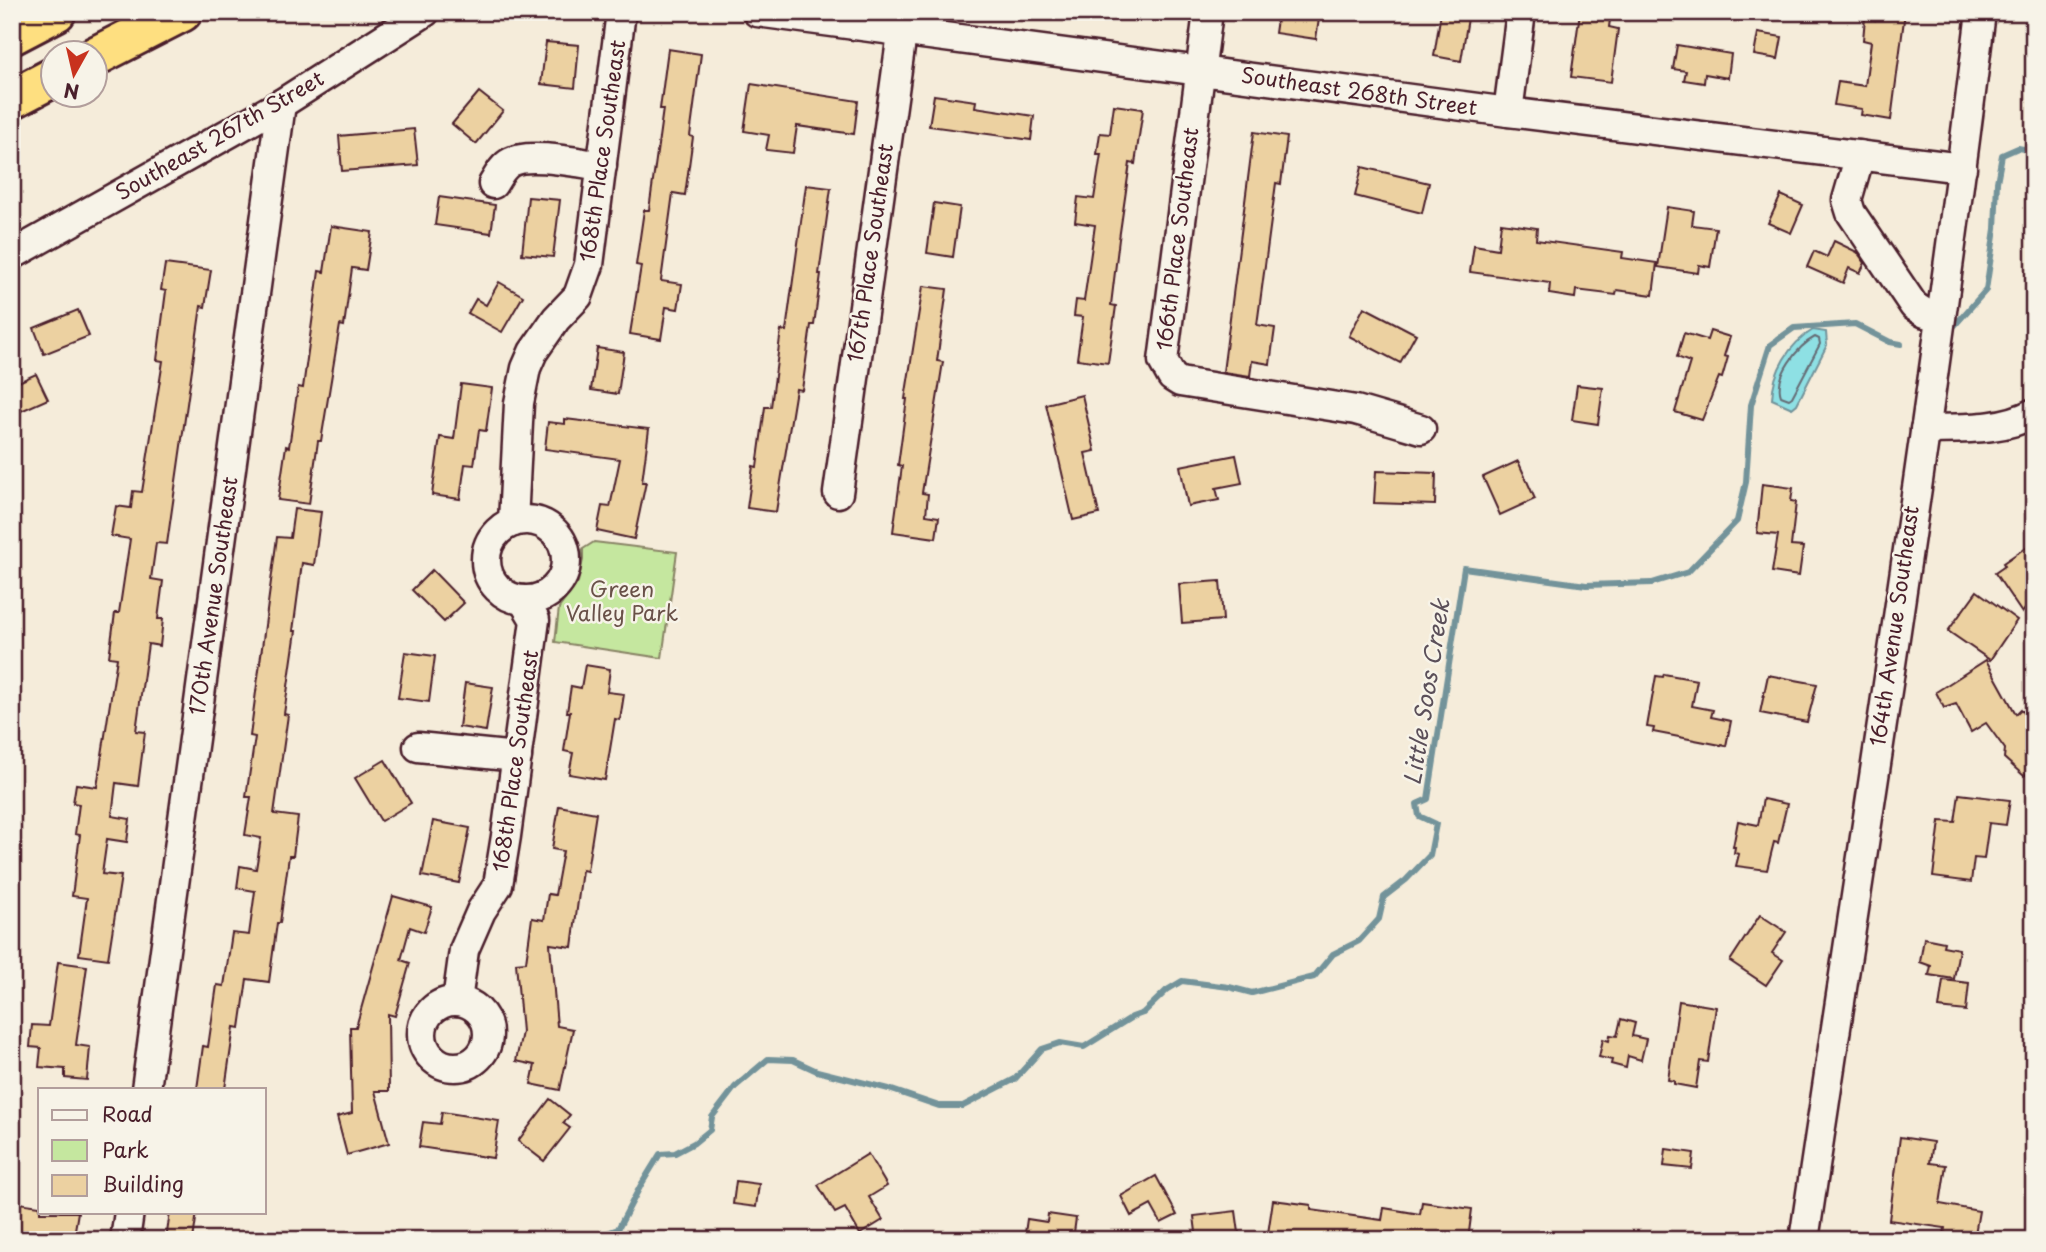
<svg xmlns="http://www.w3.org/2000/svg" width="2046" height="1252" viewBox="0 0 2046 1252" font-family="'Playpen Sans',sans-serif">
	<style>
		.green { fill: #c5e79f; stroke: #888365; stroke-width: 2 }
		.water { fill: #8ee0e4; stroke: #73939a; stroke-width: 2 }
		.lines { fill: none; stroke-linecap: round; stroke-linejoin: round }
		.shore { stroke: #656c75; stroke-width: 2 }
		.stream { stroke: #73939a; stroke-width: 6 }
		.building { fill: #ecd1a1; stroke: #4a1f2b; stroke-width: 2 }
		.minor-casing { stroke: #4a1f2b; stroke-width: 33 }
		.highway-casing { stroke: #4a1f2b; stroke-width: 44 }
		.minor { stroke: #f7f3e8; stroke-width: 28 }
		.highway { stroke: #fedf80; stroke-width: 38 }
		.labels { text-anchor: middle; stroke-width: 5; stroke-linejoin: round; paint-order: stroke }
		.street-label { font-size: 21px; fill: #4a1f2b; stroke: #f7f3e8 }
		.park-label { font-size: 21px; fill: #695148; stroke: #f7f3e8 }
		.water-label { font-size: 23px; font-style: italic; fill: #5b4f59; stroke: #f7f3e8 }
	</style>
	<rect width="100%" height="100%" fill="#f5ecda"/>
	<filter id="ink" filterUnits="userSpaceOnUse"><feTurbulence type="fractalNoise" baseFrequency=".0143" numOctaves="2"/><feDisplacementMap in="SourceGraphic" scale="14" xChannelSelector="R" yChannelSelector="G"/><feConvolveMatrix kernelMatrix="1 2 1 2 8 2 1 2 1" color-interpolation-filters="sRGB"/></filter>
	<g filter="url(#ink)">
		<path class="green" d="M594,542l83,10 -15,106 -107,-16 4,-34 19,-26 5,-22v-11z"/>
		<path class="water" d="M1813,330l13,2 1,13 -30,59 -5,4 -20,-9c1,-28 17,-55 41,-69z"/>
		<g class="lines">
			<path class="shore" d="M1815,337l4,2 1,5 -28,53 -3,2 -8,-3c-7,-20 17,-50 34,-59z"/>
			<g class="stream">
				<path d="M1955,325l31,-35 9,-61 2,-47 5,-27 16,-7 16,3"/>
				<path d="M598,1240l9,-7 11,-4 23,-44 19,-31 15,-1 19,-10 16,-13 2,-13 23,-30 33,-28 25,1 24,11 72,18 50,17h24l52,-27 27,-30 18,-6 24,4 48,-30 11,-4 24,-23 15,-9 47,6 23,6 62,-16 19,-23 26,-13 20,-22 5,-22 22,-17 24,-25 6,-31 -17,-8 -2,-12 11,-5 36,-231 122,17 66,-2 36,-11 49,-51 9,-39 5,-77 19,-60 24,-17 61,-4 35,18 11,2"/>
			</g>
		</g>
		<g class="building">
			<path d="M1278,12h42l-4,27 -41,-6z"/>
			<path d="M1441,12h28l-8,49 -27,-5z"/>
			<path d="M1580,12h31l-2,15 9,2 -7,53 -40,-5z"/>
			<path d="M1876,12h29l-14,108 -30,-5 1,-6 -28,-4 4,-23 27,4 6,-44 -8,-2 2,-22 10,2z"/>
			<path d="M1758,33l24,4 -4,22 -24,-4z"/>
			<path d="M546,42l33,3 -4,43 -34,-4z"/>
			<path d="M1677,45l54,9 -3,24 -23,-4 -1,9 -20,-3 2,-9 -13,-2z"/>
			<path d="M668,49l33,5 -11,82 3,1 -8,58 -12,-2 -12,88 21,3 -4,25 -12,-2 -5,32 -31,-5 11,-68 -5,-1 8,-55h5l14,-101h-3z"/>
			<path d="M751,84l107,17 -4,33 -57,-8 -4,27 -27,-3 3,-15 -25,-4z"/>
			<path d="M479,92l24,19 -27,33 -24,-20z"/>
			<path d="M934,95l42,6 -1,6 59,9 -3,24 -102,-14z"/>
			<path d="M1114,105l29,4 -8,55 -5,-1 -11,76 -8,66 5,1 -8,57 -31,-4 6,-42 -9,-1 2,-16 8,1 11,-76 -20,-3 3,-25 16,2 7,-45h-4l3,-21 10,1z"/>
			<path d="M414,129l4,36 -76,6 -3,-35z"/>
			<path d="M1254,132l33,5 -6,47 -5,-1 -19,142 18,3 -5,36 -18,-3 -2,15 -27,-4z"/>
			<path d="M1362,167l67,16 -7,30 -67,-17z"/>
			<path d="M806,185l25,3 -12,86h2l-7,51h-3l-9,65 -6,-1 -20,123 -29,-4 6,-42 4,1 8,-60h6l10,-77 5,1z"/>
			<path d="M1781,195l22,10 -12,28 -23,-10z"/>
			<path d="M439,197l56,8 -4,28 -56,-8z"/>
			<path d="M528,197l32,3 -7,57 -31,-3z"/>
			<path d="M934,203l26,4 -7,50 -26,-4z"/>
			<path d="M1667,207l27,4 -2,14 24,3 -6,39 -11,-2 -1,8 -40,-6z"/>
			<path d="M1501,223l36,5 -1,12 87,12 -1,6 35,5 -4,32 -36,-5 -1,5 -40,-5 -1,8 -26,-4 1,-11 -80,-11 4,-27 24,4z"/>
			<path d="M331,226l41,6 -6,38 -14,-2 -8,58 -4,-1 -19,116h-3l-9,63 -31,-4 8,-54 3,1 9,-60 5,1 16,-117 5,1z"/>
			<path d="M1834,241l23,11 8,11 -5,10 -11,-5 -6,15 -36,-16 7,-16 13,6z"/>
			<path d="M165,264l46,6 -6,37 -4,-1 -34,238 -11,-1 -5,36 12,2 -5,38h5l-3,27 -12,-2 -12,87 9,1 -7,54 -22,-3 -4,33 18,3 -3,23 -20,-3 -5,35 19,2 -13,83 -29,-4 8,-57 -15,-2 8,-61 -5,-1 4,-30 -6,-1 3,-19 21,3 20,-129 -8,-1 6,-44h4l11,-74 -19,-3 5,-30 15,2 2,-17 9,1 21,-131 -6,-1 9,-69 -5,-1z"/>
			<path d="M499,282l24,14 -21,36 -34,-19 8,-14 10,6z"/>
			<path d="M923,286l24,3 -10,72 6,1 -21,131 6,1 -2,21 13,2 -3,21 -43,-6 9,-66 -4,-1 9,-66h-2z"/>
			<path d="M1364,307l52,27 -16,29 -51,-27z"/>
			<path d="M78,310l11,26 -45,18 -10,-26z"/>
			<path d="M1710,331l20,6 -6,19 4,1 -6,21 -3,-1 -17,43 -27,-8 15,-50 -13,-5 7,-24 23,7z"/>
			<path d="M597,348l27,4 -6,42 -27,-4z"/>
			<path d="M36,374l12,25 -36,16v-30z"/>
			<path d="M461,384l31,4 -6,43 -7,-1 -5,35 -9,-1 -5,35 -28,-4 8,-58 14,2z"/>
			<path d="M1577,385l26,3 -5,36 -26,-4z"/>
			<path d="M1082,395l13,56 -10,2 14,61 -26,6 -27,-116z"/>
			<path d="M565,419l84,10 -7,53h4l-12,57 -37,-8 5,-25 8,1 10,-48 -75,-10 3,-27 17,2z"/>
			<path d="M1236,455l6,28 -26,5 3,12 -31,6 -8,-40z"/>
			<path d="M1518,461l17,38 -35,16 -17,-38z"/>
			<path d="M1376,471l60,2 -1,32 -61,-2z"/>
			<path d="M1762,484l31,4 -2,13 5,1 -5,44 12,1 -4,29 -27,-4 6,-37 -21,-2z"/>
			<path d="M294,509l27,3 -7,53 -12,-2 -9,68h3l-12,83 4,1 -14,99 24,3 -5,39h-4l-9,67h-3l-8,59 -22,-3 -7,49 -6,-1 -9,62h-28l6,-43 5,1 9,-62 7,1 8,-53 17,2 6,-44 -18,-3 3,-22 16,3 5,-31 -16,-3 6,-38h-5l9,-60 -5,-1 27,-199 13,1z"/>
			<path d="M2028,546l6,9v42l-12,16 -27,-40 10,-7 -2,-3z"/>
			<path d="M432,570l32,33 -20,19 -32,-32z"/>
			<path d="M1220,581l3,39 -41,3 -3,-39z"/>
			<path d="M1977,591l40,29 -27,40 -42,-29z"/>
			<path d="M405,652l30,4 -6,46 -31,-4z"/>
			<path d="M1986,660l30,54 5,-5 13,15v44l-10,8 -20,-18 1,-9 -19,-26 -15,9 -15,-28 -12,4 -8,-16z"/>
			<path d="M585,665l25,4 -3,23 17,2 -4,26 -5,-1 -10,61 -36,-6 4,-21 -9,-2 6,-39h-3l4,-26 10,2z"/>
			<path d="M1664,674l33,6 -5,26 21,4 -2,7 20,4 -5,25 -73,-14 1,-4 -7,-1 9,-51 7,1z"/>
			<path d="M1768,675l49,9 -10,38 -47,-9z"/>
			<path d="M465,683l28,4 -7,44 -27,-4z"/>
			<path d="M385,760l26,43 -30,18 -26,-43z"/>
			<path d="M1959,794l51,6 -4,25 -17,-2 -5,36 -10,-1 -3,24 -38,-5 7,-56 15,1z"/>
			<path d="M1763,799l24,5 -9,39 -4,-1 -7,28 -31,-4 3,-12 -5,-1 1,-6h-2l5,-26 20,4z"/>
			<path d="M559,806l37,7 -9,58 -5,-1 -10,77 -22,-3 7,82 16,3 -13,61 -29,-6 4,-19 -19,-4 6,-29 -6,-69 10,-1 6,-44 12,2 4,-26 7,1 8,-44 -11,-2z"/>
			<path d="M433,821l37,7 -11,55 -37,-7z"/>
			<path d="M393,896l39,11 -8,25 -14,-5 -9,33 9,3 -15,53 -7,-2 1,77h-14l14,52 -42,12 -10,-38 15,-4 -2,-86h6z"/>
			<path d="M1760,915l26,17 -14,21 11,7 -17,25 -36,-24z"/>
			<path d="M1924,938l20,4 -1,4 16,3 -5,30 -25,-4 2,-9 -11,-4z"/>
			<path d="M58,962l29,4 -11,79 14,2 -3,33 -22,-2v-9l-26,-2 2,-19 -11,-1 2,-22 17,1z"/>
			<path d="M1943,980l26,3 -3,28 -27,-3z"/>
			<path d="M1679,1001l37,6 -8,55 -8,-1 -4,27 -22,-4v-3l-6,-1z"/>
			<path d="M1621,1019l14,4 -3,13 14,3 -5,21 -13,-4 -2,12 -15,-4 1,-4 -13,-3 4,-18 6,2 1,-6 7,1z"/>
			<path d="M550,1099l20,16 -7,8 7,5 -26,33 -26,-20z"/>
			<path d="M442,1112l57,9 -6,37 -74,-11 4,-25 17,2z"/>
			<path d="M1900,1137l33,5 -3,21 16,2 -6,39 39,7 -5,29h-31l2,-12 -56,-8z"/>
			<path d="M1666,1149l28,4 -2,16 -28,-3z"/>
			<path d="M868,1154l19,32 -18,11 14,23 -23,14 -15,-26 -10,5 -17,-28z"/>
			<path d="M1156,1176l21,39 -16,8 -10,-18 -20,11 -10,-20z"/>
			<path d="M736,1181l23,3 -3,23 -23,-3z"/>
			<path d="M1273,1200l38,5v5l71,10 2,-12 36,6 2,-12 50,7 -4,31h-201z"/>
			<path d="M12,1202l28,4v6h38l-4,24 -17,-2v6l-45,-7z"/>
			<path d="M1236,1211l4,29h-43l-3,-24z"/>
			<path d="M170,1212h27l-4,28h-27z"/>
			<path d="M1048,1214l28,4 -3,22h-49l3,-21 20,3z"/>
		</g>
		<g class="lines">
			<defs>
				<g id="minor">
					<path d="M757,12l751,100 454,56"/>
					<path d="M1208,12l-45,349 9,16 8,5 176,28 65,19"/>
					<path d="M1508,112l13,-100"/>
					<path d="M1860,155l-13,45 4,13 63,93 11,7 16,2"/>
					<path d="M493,184c5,-8 10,-18 18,-22 19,-10 69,1 91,4"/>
					<path d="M12,255l269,-151 144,-92"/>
					<path d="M1925,429c35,-1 77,2 109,-16"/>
					<path d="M838,493l67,-481"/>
					<circle cx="526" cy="560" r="40"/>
					<path d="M513,522l6,-119 7,-35 7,-16 23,-33 22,-23 11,-31 32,-253"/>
					<path d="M418,747l99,10"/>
					<path d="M457,1001l7,-51 17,-39 17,-26 8,-49 29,-216 -12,-20"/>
					<circle cx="455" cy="1034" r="33"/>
					<path d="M146,1089l135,-985"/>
					<path d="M125,1240l4,-28"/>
					<path d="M1804,1240c61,-409 127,-817 177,-1228"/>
				</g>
				<g id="highway">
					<path d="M12,35l44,-23"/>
					<path d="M94,57l88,-45"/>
					<path d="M12,99l40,-21"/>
				</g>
			</defs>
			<use href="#minor" class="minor-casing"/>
			<use href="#highway" class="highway-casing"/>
			<use href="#minor" class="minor"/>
			<use href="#highway" class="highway"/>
		</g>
	</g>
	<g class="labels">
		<g class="street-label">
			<text transform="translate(1359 92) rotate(8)" y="7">Southeast 268th Street</text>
			<text transform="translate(220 136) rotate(-30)" y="7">Southeast 267th Street</text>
			<text transform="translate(603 151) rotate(-82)" y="7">168th Place Southeast</text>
			<text transform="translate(1178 239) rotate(-83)" y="7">166th Place Southeast</text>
			<text transform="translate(871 253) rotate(-82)" y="7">167th Place Southeast</text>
			<text transform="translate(214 596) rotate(-82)" y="7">170th Avenue Southeast</text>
			<text transform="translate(1895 626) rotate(-82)" y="7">164th Avenue Southeast</text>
			<text transform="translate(516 761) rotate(-82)" y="7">168th Place Southeast</text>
		</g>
		<g class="park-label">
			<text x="622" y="597">Green<tspan x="622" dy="24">Valley Park</tspan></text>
		</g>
		<g class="water-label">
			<text transform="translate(1427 692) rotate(-81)" y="8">Little Soos Creek</text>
		</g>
	</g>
	<rect width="2046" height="1252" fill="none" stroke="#f7f3e8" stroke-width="42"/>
	<rect x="21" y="21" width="2004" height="1210" fill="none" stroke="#4a1f2b" stroke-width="2.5" filter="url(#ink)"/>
	<rect x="38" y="1088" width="228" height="126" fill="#f7f3e8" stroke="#b29e9c" stroke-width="2"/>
	<rect x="52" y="1110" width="35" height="10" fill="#f7f3e8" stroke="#b29e9c" stroke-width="2"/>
	<text x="102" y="1122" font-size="21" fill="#4a1f2b">Road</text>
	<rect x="52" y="1140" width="35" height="21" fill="#c5e79f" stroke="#b29e9c" stroke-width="2"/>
	<text x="102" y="1158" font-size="21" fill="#4a1f2b">Park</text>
	<rect x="52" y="1175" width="35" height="21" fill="#ecd1a1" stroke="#b29e9c" stroke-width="2"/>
	<text x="102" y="1192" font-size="21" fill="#4a1f2b">Building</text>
	<g transform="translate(74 74) rotate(188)"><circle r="33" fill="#f7f3e8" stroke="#b29e9c" stroke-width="2"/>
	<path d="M0-5L12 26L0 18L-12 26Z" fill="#c8321e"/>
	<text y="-10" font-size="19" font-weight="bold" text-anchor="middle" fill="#4a1f2b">N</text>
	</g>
</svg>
